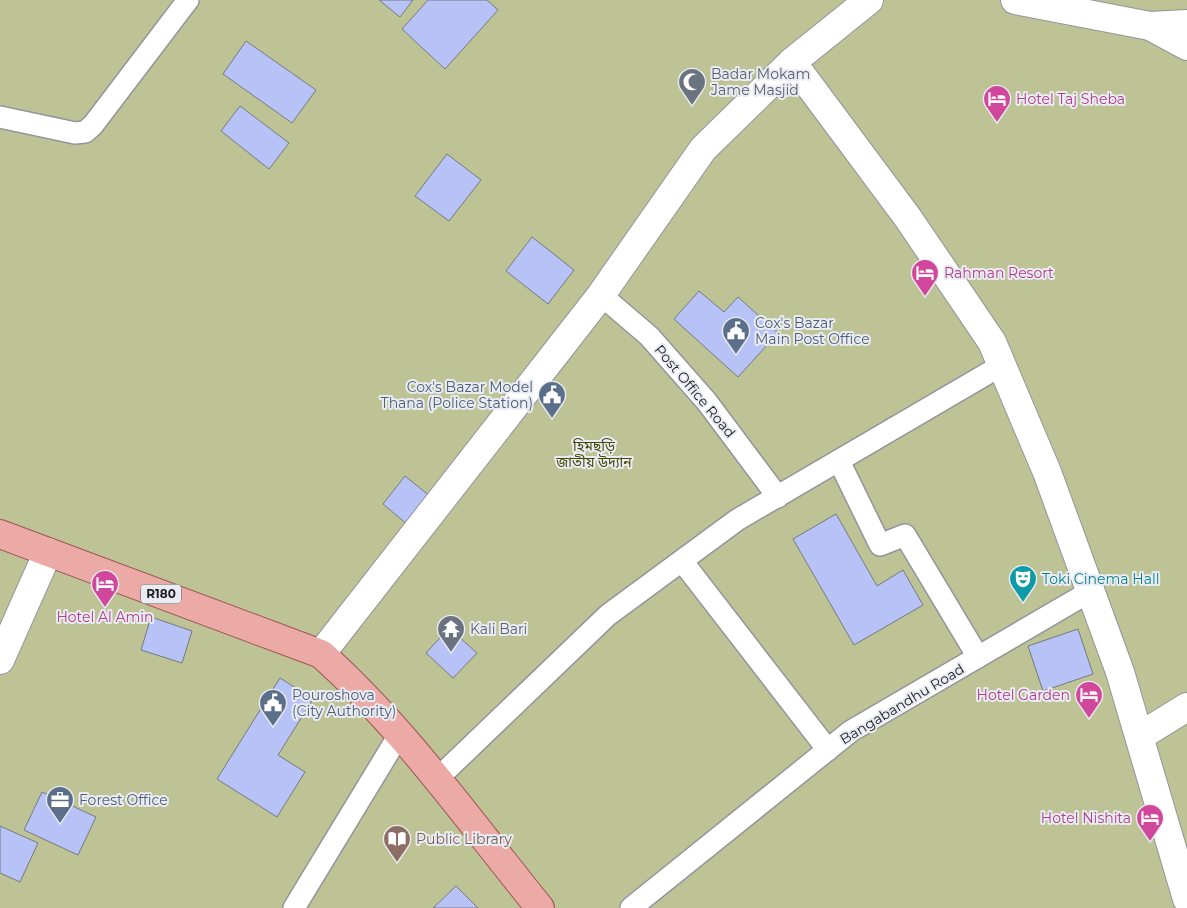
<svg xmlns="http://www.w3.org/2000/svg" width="1187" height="908" viewBox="0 0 1187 908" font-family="Montserrat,'Noto Sans Bengali',sans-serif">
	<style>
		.green { fill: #bdc394 }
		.building { fill: #b7c3f7; stroke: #777980 }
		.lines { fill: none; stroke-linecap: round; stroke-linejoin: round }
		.minor-casing { stroke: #93959c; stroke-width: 24 }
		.tertiary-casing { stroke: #93959c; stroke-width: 30 }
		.secondary-casing { stroke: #93959c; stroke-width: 30 }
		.primary-casing { stroke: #9c5453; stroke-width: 30 }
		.minor { stroke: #fff; stroke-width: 21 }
		.tertiary { stroke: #fff; stroke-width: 28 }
		.secondary { stroke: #fff; stroke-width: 28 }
		.primary { stroke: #ecaaa7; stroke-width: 28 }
		.labels { text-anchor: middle; stroke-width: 4; stroke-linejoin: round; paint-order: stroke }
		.shield { fill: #eaecf4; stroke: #5c5c61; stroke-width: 1 }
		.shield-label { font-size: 12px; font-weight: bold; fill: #1f1f22 }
		.worship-label { font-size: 14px; fill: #5b616d; stroke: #eaecf4; text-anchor: start }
		.hotel-label { font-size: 14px; fill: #b23c85; stroke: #eaecf4; text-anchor: start }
		.service-label { font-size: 14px; fill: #4e5e75; stroke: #eaecf4; text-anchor: start }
		.street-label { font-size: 14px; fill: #1f1f22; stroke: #eaecf4 }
		.park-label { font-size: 14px; fill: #454a07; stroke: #eaecf4 }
		.culture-label { font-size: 14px; fill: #0d838f; stroke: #eaecf4; text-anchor: start }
		.education-label { font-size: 14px; fill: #785e54; stroke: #eaecf4; text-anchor: start }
	</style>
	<rect width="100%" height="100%" fill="#eaecf4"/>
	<rect class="green" x="0" y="0" width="1187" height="908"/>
	<g class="building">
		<path d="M379,0h34l-13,17z"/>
		<path d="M428,0h59l11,10 -53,59 -43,-40z"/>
		<path d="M246,41l70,49 -24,33 -69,-49z"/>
		<path d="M240,106l49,37 -20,26 -48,-38z"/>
		<path d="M447,154l34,26 -32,41 -34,-25z"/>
		<path d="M532,237l42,33 -26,34 -42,-33z"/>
		<path d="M699,291l25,21 14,-15 40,36 -40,44 -64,-58z"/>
		<path d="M405,476l26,21 -23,28 -25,-21z"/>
		<path d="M836,514l41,72 26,-16 20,35 -69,40 -61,-106z"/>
		<path d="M151,617l41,14 -10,32 -41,-13z"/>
		<path d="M449,628l28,25 -24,25 -27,-25z"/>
		<path d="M1078,629l15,45 -50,17 -15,-45z"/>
		<path d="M280,678l33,21 -35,56 27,17 -28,45 -60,-38z"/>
		<path d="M42,792l54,25 -18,38 -54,-25z"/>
		<path d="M0,826l38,17 -18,39 -20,-9z"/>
		<path d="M456,886l22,22h-45z"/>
	</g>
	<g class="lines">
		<defs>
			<g id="minor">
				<path d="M0,117l75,16 10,-1 8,-7 95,-125"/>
				<path d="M601,295l48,41 58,66 71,95"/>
				<path d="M839,461l41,84 25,-10 73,122"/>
				<path d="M682,561l146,189"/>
				<path d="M436,780l172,-165 129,-95 265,-155"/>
				<path d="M294,908l105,-173"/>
				<path d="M631,908l220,-177 240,-140"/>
			</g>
			<g id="tertiary">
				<path d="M792,62l116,156 84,124 55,130 73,200 67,227"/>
				<path d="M0,660l48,-108"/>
				<path d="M1140,736l47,-29"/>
			</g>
			<g id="secondary">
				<path d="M1015,0l135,26 37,-2"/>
				<path d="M1150,26l37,20"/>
				<path d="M321,654l280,-359 102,-146 89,-87 77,-62"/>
			</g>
			<path id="primary" d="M0,534l321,120c83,74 149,168 219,254"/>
		</defs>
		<use href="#minor" class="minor-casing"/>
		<use href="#tertiary" class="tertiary-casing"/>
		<use href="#secondary" class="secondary-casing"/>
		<use href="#primary" class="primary-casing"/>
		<use href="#minor" class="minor"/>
		<use href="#tertiary" class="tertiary"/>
		<use href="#secondary" class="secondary"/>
		<use href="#primary" class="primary"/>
	</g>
	<defs>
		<symbol id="mosque-pin" viewBox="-11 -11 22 30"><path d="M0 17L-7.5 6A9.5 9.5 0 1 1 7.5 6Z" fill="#6b7280" stroke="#eaecf4"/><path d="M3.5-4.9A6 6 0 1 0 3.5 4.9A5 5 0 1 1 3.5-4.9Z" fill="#fff"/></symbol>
		<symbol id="hotel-pin" viewBox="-11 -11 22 30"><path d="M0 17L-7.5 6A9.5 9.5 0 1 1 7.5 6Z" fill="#d1479c" stroke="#eaecf4"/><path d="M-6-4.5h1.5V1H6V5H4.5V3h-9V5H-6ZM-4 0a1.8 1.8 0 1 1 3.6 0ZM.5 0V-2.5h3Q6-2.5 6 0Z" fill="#fff"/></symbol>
		<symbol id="civic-pin" viewBox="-11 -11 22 30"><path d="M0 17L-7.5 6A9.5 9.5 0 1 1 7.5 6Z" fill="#5c6f8a" stroke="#eaecf4"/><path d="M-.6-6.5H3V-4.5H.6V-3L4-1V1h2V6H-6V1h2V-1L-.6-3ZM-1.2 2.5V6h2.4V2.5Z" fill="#fff"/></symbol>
		<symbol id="theatre-pin" viewBox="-11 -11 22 30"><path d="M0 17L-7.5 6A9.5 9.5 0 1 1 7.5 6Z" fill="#0f9aa8" stroke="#eaecf4"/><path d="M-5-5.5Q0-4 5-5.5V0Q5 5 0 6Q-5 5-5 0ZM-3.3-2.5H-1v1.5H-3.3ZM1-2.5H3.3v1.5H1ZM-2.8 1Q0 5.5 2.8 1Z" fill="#fff"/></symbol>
		<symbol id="temple-pin" viewBox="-11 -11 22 30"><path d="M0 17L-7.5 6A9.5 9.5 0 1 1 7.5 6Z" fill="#6b7280" stroke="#eaecf4"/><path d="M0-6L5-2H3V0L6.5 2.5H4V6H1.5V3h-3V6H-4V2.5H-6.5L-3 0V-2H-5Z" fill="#fff"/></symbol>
		<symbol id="office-pin" viewBox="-11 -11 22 30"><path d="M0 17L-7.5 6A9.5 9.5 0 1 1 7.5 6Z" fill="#5c6f8a" stroke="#eaecf4"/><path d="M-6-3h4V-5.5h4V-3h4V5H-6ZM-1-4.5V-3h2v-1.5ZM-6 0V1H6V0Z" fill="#fff"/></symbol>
		<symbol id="library-pin" viewBox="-11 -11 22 30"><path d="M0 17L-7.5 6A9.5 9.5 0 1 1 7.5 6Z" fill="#8d6e63" stroke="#eaecf4"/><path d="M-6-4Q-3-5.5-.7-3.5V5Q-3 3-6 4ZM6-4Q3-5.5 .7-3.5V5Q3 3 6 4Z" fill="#fff"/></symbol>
	</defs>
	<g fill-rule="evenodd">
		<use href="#mosque-pin" x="676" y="66" width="32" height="43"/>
		<use href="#hotel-pin" x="981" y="83" width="32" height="43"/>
		<use href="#hotel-pin" x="909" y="257" width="32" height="43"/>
		<use href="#civic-pin" x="720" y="315" width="32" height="43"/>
		<use href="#civic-pin" x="536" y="379" width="32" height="43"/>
		<use href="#theatre-pin" x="1007" y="563" width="32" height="43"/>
		<use href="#hotel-pin" x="89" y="568" width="32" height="43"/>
		<use href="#temple-pin" x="435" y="613" width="32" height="43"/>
		<use href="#hotel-pin" x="1073" y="679" width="32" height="43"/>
		<use href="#civic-pin" x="257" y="687" width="32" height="43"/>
		<use href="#office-pin" x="44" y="784" width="32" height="43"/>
		<use href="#hotel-pin" x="1134" y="802" width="32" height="43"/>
		<use href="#library-pin" x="381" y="823" width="32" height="43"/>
	</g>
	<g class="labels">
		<rect class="shield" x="141" y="584.5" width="40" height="19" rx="4"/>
		<g class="shield-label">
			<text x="161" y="598">R180</text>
		</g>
		<g class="worship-label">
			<text x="711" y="79">Badar Mokam<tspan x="711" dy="16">Jame Masjid</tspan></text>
			<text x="470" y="634">Kali Bari</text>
		</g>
		<g class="hotel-label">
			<text x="1016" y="104">Hotel Taj Sheba</text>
			<text x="944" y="278">Rahman Resort</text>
			<text x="105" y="622" text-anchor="middle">Hotel Al Amin</text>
			<text x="1070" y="700" text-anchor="end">Hotel Garden</text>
			<text x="1131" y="823" text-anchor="end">Hotel Nishita</text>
		</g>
		<g class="service-label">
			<text x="755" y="328">Cox's Bazar<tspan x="755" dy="16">Main Post Office</tspan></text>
			<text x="533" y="392" text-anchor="end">Cox's Bazar Model<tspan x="533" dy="16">Thana (Police Station)</tspan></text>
			<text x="292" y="700">Pouroshova<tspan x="292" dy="16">(City Authority)</tspan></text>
			<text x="79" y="805">Forest Office</text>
		</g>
		<g class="street-label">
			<text transform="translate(695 391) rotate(50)" y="5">Post Office Road</text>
			<text transform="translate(902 704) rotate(-31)" y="5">Bangabandhu Road</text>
		</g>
		<g class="park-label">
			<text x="594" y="451">হিমছড়ি<tspan x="594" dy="16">জাতীয় উদ্যান</tspan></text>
		</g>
		<g class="culture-label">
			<text x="1042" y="584">Toki Cinema Hall</text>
		</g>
		<g class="education-label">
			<text x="416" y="844">Public Library</text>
		</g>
	</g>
</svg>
